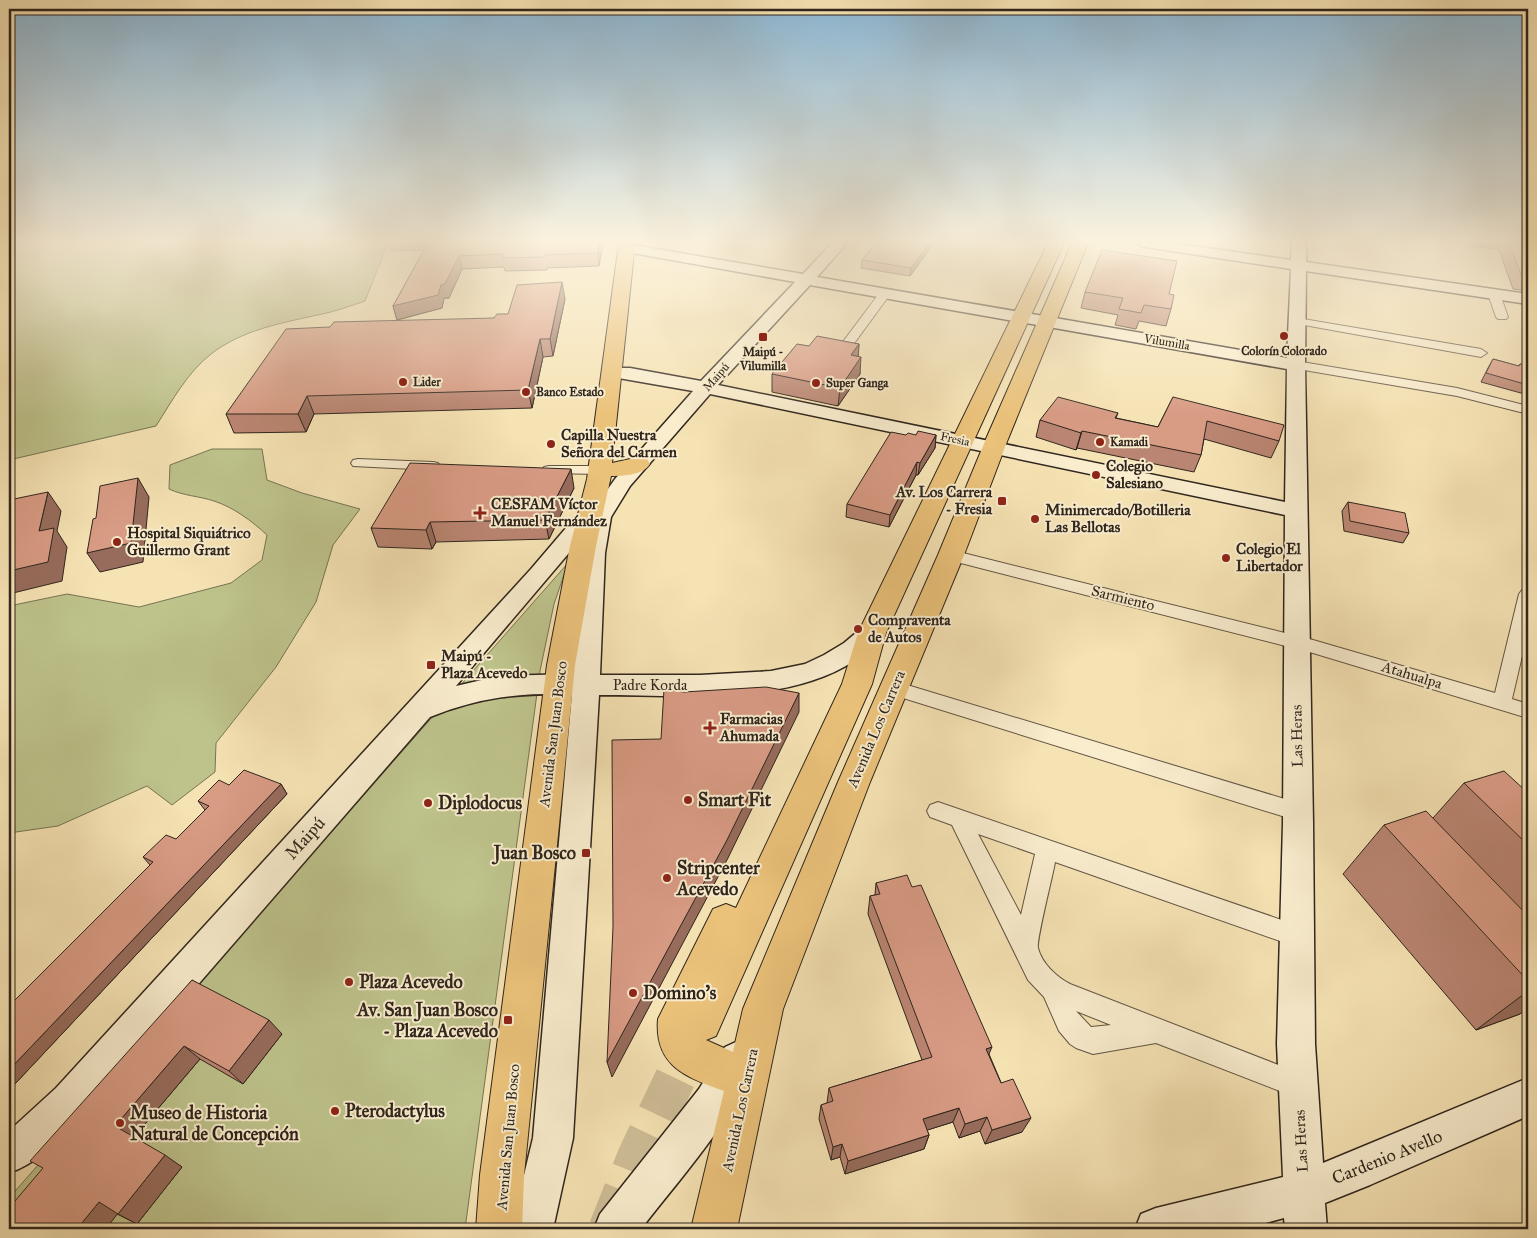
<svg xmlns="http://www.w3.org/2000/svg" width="1537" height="1238" viewBox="0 0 1537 1238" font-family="'IM FELL Great Primer',serif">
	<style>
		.green { fill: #bec38c; stroke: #767454 }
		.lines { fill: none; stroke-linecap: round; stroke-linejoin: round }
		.primary-tunnel { stroke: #cebd96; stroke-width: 41; stroke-dasharray: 41 21; stroke-linecap: butt }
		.street-casing { stroke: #615443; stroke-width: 2 }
		.secondary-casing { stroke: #2f251d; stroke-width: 3 }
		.primary-casing { stroke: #2f251d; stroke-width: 2 }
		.street { fill: #f9edce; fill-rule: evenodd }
		.secondary { fill: #f9edce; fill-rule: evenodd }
		.primary { fill: #ebc27a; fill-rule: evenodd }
		.wall { fill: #ba8572; stroke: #2f251d }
		.shaded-wall { fill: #976c5c; stroke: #2f251d }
		.building { fill: #d89b84; stroke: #2f251d }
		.poi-dot { fill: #8f2418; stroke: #f9edce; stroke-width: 2 }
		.labels { text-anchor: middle; stroke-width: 4; stroke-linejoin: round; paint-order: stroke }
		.far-street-label { font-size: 12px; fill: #2f251d; stroke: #f9edce }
		.far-poi-label { font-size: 12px; font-weight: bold; fill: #2f251d; stroke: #f9edce; text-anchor: start }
		.poi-label { font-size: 15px; font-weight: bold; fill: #2f251d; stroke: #f9edce; text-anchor: start }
		.street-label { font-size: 15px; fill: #2f251d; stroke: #f9edce }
		.near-poi-label { font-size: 18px; font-weight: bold; fill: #2f251d; stroke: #f9edce; text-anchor: start }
		.near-street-label { font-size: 18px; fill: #2f251d; stroke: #f9edce }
	</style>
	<rect width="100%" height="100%" fill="#f6e3b4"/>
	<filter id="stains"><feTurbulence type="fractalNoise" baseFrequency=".004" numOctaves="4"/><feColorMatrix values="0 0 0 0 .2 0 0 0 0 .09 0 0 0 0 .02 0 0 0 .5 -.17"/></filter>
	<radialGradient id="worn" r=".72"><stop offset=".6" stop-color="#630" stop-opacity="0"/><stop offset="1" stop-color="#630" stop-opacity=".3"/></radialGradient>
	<g class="green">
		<path d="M9,243h379l-23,58c-15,5 -31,11 -47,14 -37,8 -76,15 -107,39 -24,19 -39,47 -55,72l-147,34z"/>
		<path d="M212,449h50l5,31 35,13 58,16 -27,36 -17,57 -40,65 -60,76 -1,29 -43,33 -25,-19 -89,40 -49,7v-227l58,-12 72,13 92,-24 31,-23 5,-25c-15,-14 -34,-28 -53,-34 -15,-5 -30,-5 -45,-12l1,-24z"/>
		<path d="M568,563l-14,41 -14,67 -75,558h-456v-31z"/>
	</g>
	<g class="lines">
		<path class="primary-tunnel" d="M609,1229l29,-73 57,-119"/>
		<defs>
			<g id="street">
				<path d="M885,290l6,3 -44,60h-8l-2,-3 2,-3 42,-56z"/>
				<path d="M1494,291l6,3 8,23 -2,2h-8l-2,-2 -8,-23z"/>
				<path d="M1297,318l184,31 6,4 -6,4 -188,-34 -2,-2z"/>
				<path d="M1296,361l161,27 71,18v8l-71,-18 -165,-28 -2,-3 2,-3z"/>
				<path d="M358,459l75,3 5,1 2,3 -2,3 -5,1 -80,-4 -2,-3 2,-3z"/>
				<path d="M549,466h52l5,1 2,3 -2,3 -5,1 -57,-1 -2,-3 2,-3z"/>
				<path d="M951,550l362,90 182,53 24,-99 3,-4 6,-2v42l-16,69 16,5v14l-215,-65 -368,-94 -2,-4 2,-4z"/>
				<path d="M894,681l404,122 8,3 3,6 -3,6 -8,3 -411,-128 -2,-5 2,-5z"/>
				<path d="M938,802l367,126 4,8 -4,8 -8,3 -242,-85c-2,13 -19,79 -17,86 4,16 19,29 32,36l237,92 4,9 -4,9 -9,4 -142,-55 -63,11 -17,-6 -6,-4 -11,-13 -15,-34 -16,-17 -76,-155 -22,-8 -3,-6 3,-6zM978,834l57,20 -14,61zM1076,1011l35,14 -20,2z"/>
			</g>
			<g id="secondary">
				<path d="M832,243h15l-30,34 470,81 4,-89 -146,-22 -5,-1 -2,-3h34l119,17 1,-17h14v19l222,32v10l-222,-33 -1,94 8,458 2,221 8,119 205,-85v38l-158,69 -45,18 2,26h-42l-1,-11 -40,11h-109l6,-15 15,-6 127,-31 -6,-133 6,-221 2,-308 -575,-121 -80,92 -19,31 -6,36 -5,122h100l71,-4 34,-7 19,-9 20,-12 19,-16 9,-3 9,3 4,6c-7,12 -20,21 -31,28 -69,45 -176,34 -255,34l-26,443 -20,91h-42l22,-91 39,-444c-54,-1 -92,3 -142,23l-346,399c-23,22 -44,46 -75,57v-42l47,-43 475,-519 52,-61 12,-1 20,-28 78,-88 -86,-15 -3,-4 3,-4h23l71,13 94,-99 -168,-30 -5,-1 -2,-3 2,-3 5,-1 176,30zM810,285l477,84 -2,133 -567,-117zM585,534l-4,19 -8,121 -74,2 -43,10z"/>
				<path d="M738,1041l13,6 6,13c-26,63 -75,116 -116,169h-47l6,-15 99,-125 26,-42z"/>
			</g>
			<g id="primary">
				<path d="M619,243h16l-23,220 27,-6 8,2 3,5c-7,11 -27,12 -39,12l-15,70 -21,119 -51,510 -2,54h-46l4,-54 67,-510 23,-119 17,-67z"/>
				<path d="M1048,243h16l-178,390 -14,51 -156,352 -10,4 27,12 10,-43 95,-227 100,-227 48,-116 86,-196h16l-80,196 -44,116 -94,227 -87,227 -46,220h-46l33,-138c-38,-14 -70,-25 -66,-72l55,-110 13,-5 10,4 106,-224 16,-51z"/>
			</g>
		</defs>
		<use href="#street" class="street-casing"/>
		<use href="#secondary" class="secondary-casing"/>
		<use href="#primary" class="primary-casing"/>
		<use href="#street" class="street"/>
		<use href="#secondary" class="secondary"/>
		<use href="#primary" class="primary"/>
	</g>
	<g class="wall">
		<path d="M388,243h220v1h-5l-4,22 -52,2v2l-42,1 -1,-4 -42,2 -13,29h-5l-2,10 -45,12 -4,-14 31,-56 -33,1z"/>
		<path d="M876,243h58l-24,33 -49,-8 1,-8z"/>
		<path d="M1470,243h58v48l-15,-2 -14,-39 -28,-4z"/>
		<path d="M1085,292l84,2 2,15 -5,17 -27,-5 -3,8 -21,-4 3,-10 -37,-7z"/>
		<path d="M565,299l-12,57 -10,1 -11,51 -218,6 -8,18 -72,1 -8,-19 268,-96z"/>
		<path d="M859,344l-1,12 2,18 -22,32 -66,-14v-18l37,-28z"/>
		<path d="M1493,359l25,7 2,-2 8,2v29l-47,-13 7,-14z"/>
		<path d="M1173,397l106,44 -8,17 -67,-19 -3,16 -7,17 -117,-24 -1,2 -40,-13 4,-17 78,-7 -2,5 42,9z"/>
		<path d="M916,435h20l-1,13 -17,27h-2l-27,52 -43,-10 1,-13z"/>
		<path d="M574,488l-25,51 -113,3 -4,7 -54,-2 -7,-19z"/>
		<path d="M1348,502l61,31 -6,10 -59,-12 -2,-20z"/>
		<path d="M1464,783l64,10v214l-8,7 -44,16 -133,-156 41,-49 49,-7z"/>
		<path d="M281,784l6,10 -273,291 -5,-3v-76l141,-141 -7,-8 33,-18 29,-29 -7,-9 31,-16z"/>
		<path d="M876,883l36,4 77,167 33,78 -37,12 -5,-13 -21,7 -6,-16 -26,8 2,5 -5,14 -79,25 -5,-17 -9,3 -12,-41 2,-14 6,-2 2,-15 93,-28 -54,-146 2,-18 5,-1z"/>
		<path d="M192,980l90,54 -39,50 -43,-25 -66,78 48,30 -45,57 -20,-10 -11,15h-97l34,-61z"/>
	</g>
	<g class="shaded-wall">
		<path d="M599,243h4v1l-4,22 -1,-13z"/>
		<path d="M930,243h4l-24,33 1,-8z"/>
		<path d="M459,256l3,13 -13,29h-5l-2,10 -45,12 -4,-14 48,-21z"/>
		<path d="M562,282l3,17 -12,57 -3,-17z"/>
		<path d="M540,339l3,18 -11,51 -4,-18z"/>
		<path d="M859,344l-1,17 3,-4 -1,17 -22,32 2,-18 11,-33z"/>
		<path d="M307,396l7,18 -8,18 -8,-18z"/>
		<path d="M1082,431l-5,17 -1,2 5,-17z"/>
		<path d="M936,435l-1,13 -17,27 2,-12z"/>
		<path d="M917,462l-1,13 -27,52 1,-12z"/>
		<path d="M571,469l3,19 -25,51 -4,-19z"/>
		<path d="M138,478l11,19 -6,65 -43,10 -13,-19z"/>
		<path d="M48,492l13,19 -4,20 10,16 -5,34 -53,13v-23l30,-40z"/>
		<path d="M430,522l6,20 -4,7 -6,-19z"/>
		<path d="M799,693v19l-71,146 -116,219 -5,-15z"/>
		<path d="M281,784l6,10 -273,291 -5,-3v-12z"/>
		<path d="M1528,991v16l-8,7 -44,16z"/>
		<path d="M269,1020l13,14 -39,50 -14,-13z"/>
		<path d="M184,1046l16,13 -67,79 -18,-12z"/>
		<path d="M992,1047l-7,16 1,-14z"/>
		<path d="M959,1108l-6,14 -35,11 5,-14z"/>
		<path d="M987,1117l-7,14 -21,7 6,-14z"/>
		<path d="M1031,1118l-9,14 -37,12 7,-14z"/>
		<path d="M929,1135l-5,14 -79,25 3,-13z"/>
		<path d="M842,1144l-2,13 -9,3 2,-13z"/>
		<path d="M165,1155l17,12 -45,57 -19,-10z"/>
		<path d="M99,1202l19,11 -12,16h-29z"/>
	</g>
	<g class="building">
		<path d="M428,243h171l-1,10 -53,2v2l-43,1 1,-4 -44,2 -14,28 -4,1 -3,10 -45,11z"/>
		<path d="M876,243h54l-19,25 -49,-8z"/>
		<path d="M1509,243h19v33l-7,-1z"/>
		<path d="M1102,250l75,11 -8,33 5,1 -3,14 -27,-4 -3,8 -22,-4 4,-11 -38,-6z"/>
		<path d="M562,282l-12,57h-10l-12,51 -221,6 -9,18h-72l60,-85 44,-2 4,-5 160,-4 3,-4h11l9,-29z"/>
		<path d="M817,336l42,8 -8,11 10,2 -21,31 -68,-14 25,-30 12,2z"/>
		<path d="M1493,359l26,7 1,-2 8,2v19l-42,-12z"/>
		<path d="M1058,397l60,16 -3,5 43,9 15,-30 111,28 -5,16 -72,-20 -6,34 -119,-24 -1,2 -41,-13z"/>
		<path d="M918,431l18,4 -16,28 -3,-1 -27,53 -43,-11 44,-72 15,3 2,-2 8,2z"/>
		<path d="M410,463l161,6 -26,51 -115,2 -4,8 -55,-2z"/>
		<path d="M138,478l-7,65 -44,10 6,-34 3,-1 4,-32z"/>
		<path d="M48,492l-9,39 15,-3 -6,34 -39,9v-71z"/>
		<path d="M1348,502l57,11 4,20 -59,-12z"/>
		<path d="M766,687l33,6 -72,147 -120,222 6,-135 -1,-187 49,-1 3,-50 20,3z"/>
		<path d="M244,770l37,14 -272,286v-64l144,-144 -10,-5 23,-22 10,4 33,-33 -11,-5 21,-21 10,5z"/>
		<path d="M1504,771l24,22v52l-64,-62z"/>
		<path d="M1426,811l102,105v65l-144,-156z"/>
		<path d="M907,875l5,12 9,-2 71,162 -6,2 15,34 12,-4 18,39 -39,12 -5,-13 -22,7 -6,-16 -36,11 6,16 -81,26 -6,-17 -9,3 -12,-42 12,-4 -4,-13 103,-31 -62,-161 10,-2 -4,-11z"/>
		<path d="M192,980l77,40 -40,51 -45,-25 -69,80 50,29 -47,59 -19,-12 -22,27h-68v-21l34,-40 -13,-7z"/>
	</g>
	<linearGradient id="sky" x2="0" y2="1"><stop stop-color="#8bb7d5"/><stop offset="0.58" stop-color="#fbf2dd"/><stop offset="1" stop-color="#fbf2dd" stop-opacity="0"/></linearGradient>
	<rect width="1537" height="416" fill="url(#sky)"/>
	<g class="poi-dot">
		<circle cx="1284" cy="336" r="5"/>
		<rect x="758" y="332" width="10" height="10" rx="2.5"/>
		<circle cx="403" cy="382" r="5"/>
		<circle cx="816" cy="383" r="5"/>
		<circle cx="526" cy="392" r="5"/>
		<circle cx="1100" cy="442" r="5"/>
		<circle cx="551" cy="444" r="5"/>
		<circle cx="1096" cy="475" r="5"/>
		<rect x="997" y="496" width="10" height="10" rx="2.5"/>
		<path d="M477.5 505.5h5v5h5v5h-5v5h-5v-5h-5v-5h5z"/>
		<circle cx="1035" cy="519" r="5"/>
		<circle cx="117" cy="542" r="5"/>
		<circle cx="1226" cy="558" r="5"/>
		<circle cx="858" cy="629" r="5"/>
		<rect x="426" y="660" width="10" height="10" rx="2.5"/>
		<path d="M707.5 720.5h5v5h5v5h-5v5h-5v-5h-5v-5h5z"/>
		<circle cx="688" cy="800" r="5"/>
		<circle cx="428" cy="803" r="5"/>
		<rect x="581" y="848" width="10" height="10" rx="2.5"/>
		<circle cx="667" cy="878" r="5"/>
		<circle cx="349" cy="982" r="5"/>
		<circle cx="633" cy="993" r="5"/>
		<rect x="503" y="1015" width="10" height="10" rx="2.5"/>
		<circle cx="335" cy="1111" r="5"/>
		<circle cx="120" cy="1123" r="5"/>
	</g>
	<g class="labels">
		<g class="far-street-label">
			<text transform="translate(1167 342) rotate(10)" y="4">Vilumilla</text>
			<text transform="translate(716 377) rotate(-48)" y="4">Maipú</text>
			<text transform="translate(955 439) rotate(12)" y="4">Fresia</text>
		</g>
		<g class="far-poi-label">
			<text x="1284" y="355" text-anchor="middle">Colorín Colorado</text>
			<text x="763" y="356" text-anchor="middle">Maipú -<tspan x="763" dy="14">Vilumilla</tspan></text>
			<text x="413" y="386">Lider</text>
			<text x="826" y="387">Super Ganga</text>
			<text x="536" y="396">Banco Estado</text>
			<text x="1110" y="446">Kamadi</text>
		</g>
		<g class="poi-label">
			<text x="561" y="440">Capilla Nuestra<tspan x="561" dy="17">Señora del Carmen</tspan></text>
			<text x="1106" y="471">Colegio<tspan x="1106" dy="17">Salesiano</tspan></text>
			<text x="992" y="497" text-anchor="end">Av. Los Carrera<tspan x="992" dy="17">- Fresia</tspan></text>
			<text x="491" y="509">CESFAM Víctor<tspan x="491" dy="17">Manuel Fernández</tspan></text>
			<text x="1045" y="515">Minimercado/Botilleria<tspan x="1045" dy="17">Las Bellotas</tspan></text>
			<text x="127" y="538">Hospital Siquiátrico<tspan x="127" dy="17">Guillermo Grant</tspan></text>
			<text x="1236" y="554">Colegio El<tspan x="1236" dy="17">Libertador</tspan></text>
			<text x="868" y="625">Compraventa<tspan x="868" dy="17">de Autos</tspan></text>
			<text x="441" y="661">Maipú -<tspan x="441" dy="17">Plaza Acevedo</tspan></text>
			<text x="720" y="724">Farmacias<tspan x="720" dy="17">Ahumada</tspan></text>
		</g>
		<g class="street-label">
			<text transform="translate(1123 598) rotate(14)" y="5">Sarmiento</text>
			<text transform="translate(1412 675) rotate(17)" y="5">Atahualpa</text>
			<text x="650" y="690">Padre Korda</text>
			<text transform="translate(876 729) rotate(-67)" y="5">Avenida Los Carrera</text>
			<text transform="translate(553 734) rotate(-83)" y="5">Avenida San Juan Bosco</text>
			<text transform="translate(1297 736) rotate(-91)" y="5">Las Heras</text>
			<text transform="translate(740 1110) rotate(-78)" y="5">Avenida Los Carrera</text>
			<text transform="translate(508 1137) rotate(-85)" y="5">Avenida San Juan Bosco</text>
			<text transform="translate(1301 1141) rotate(-93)" y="5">Las Heras</text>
		</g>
		<g class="near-poi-label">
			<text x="698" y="806">Smart Fit</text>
			<text x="438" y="809">Diplodocus</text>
			<text x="576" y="859" text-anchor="end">Juan Bosco</text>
			<text x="677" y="874">Stripcenter<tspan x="677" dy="21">Acevedo</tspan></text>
			<text x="359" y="988">Plaza Acevedo</text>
			<text x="643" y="999">Domino's</text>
			<text x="498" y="1016" text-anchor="end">Av. San Juan Bosco<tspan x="498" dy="21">- Plaza Acevedo</tspan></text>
			<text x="345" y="1117">Pterodactylus</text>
			<text x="130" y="1119">Museo de Historia<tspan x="130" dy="21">Natural de Concepción</tspan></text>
		</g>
		<g class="near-street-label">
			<text transform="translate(305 838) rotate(-48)" y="6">Maipú</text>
			<text transform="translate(1387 1157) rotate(-22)" y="6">Cardenio Avello</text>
		</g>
	</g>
	<rect width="1537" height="1238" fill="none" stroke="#f6e3b4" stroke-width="30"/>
	<rect x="10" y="10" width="1517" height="1218" fill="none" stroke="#2f251d" stroke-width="2.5"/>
	<rect x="15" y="15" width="1507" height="1208" fill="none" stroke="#2f251d"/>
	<rect width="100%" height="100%" filter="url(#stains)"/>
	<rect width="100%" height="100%" fill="url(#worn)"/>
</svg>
